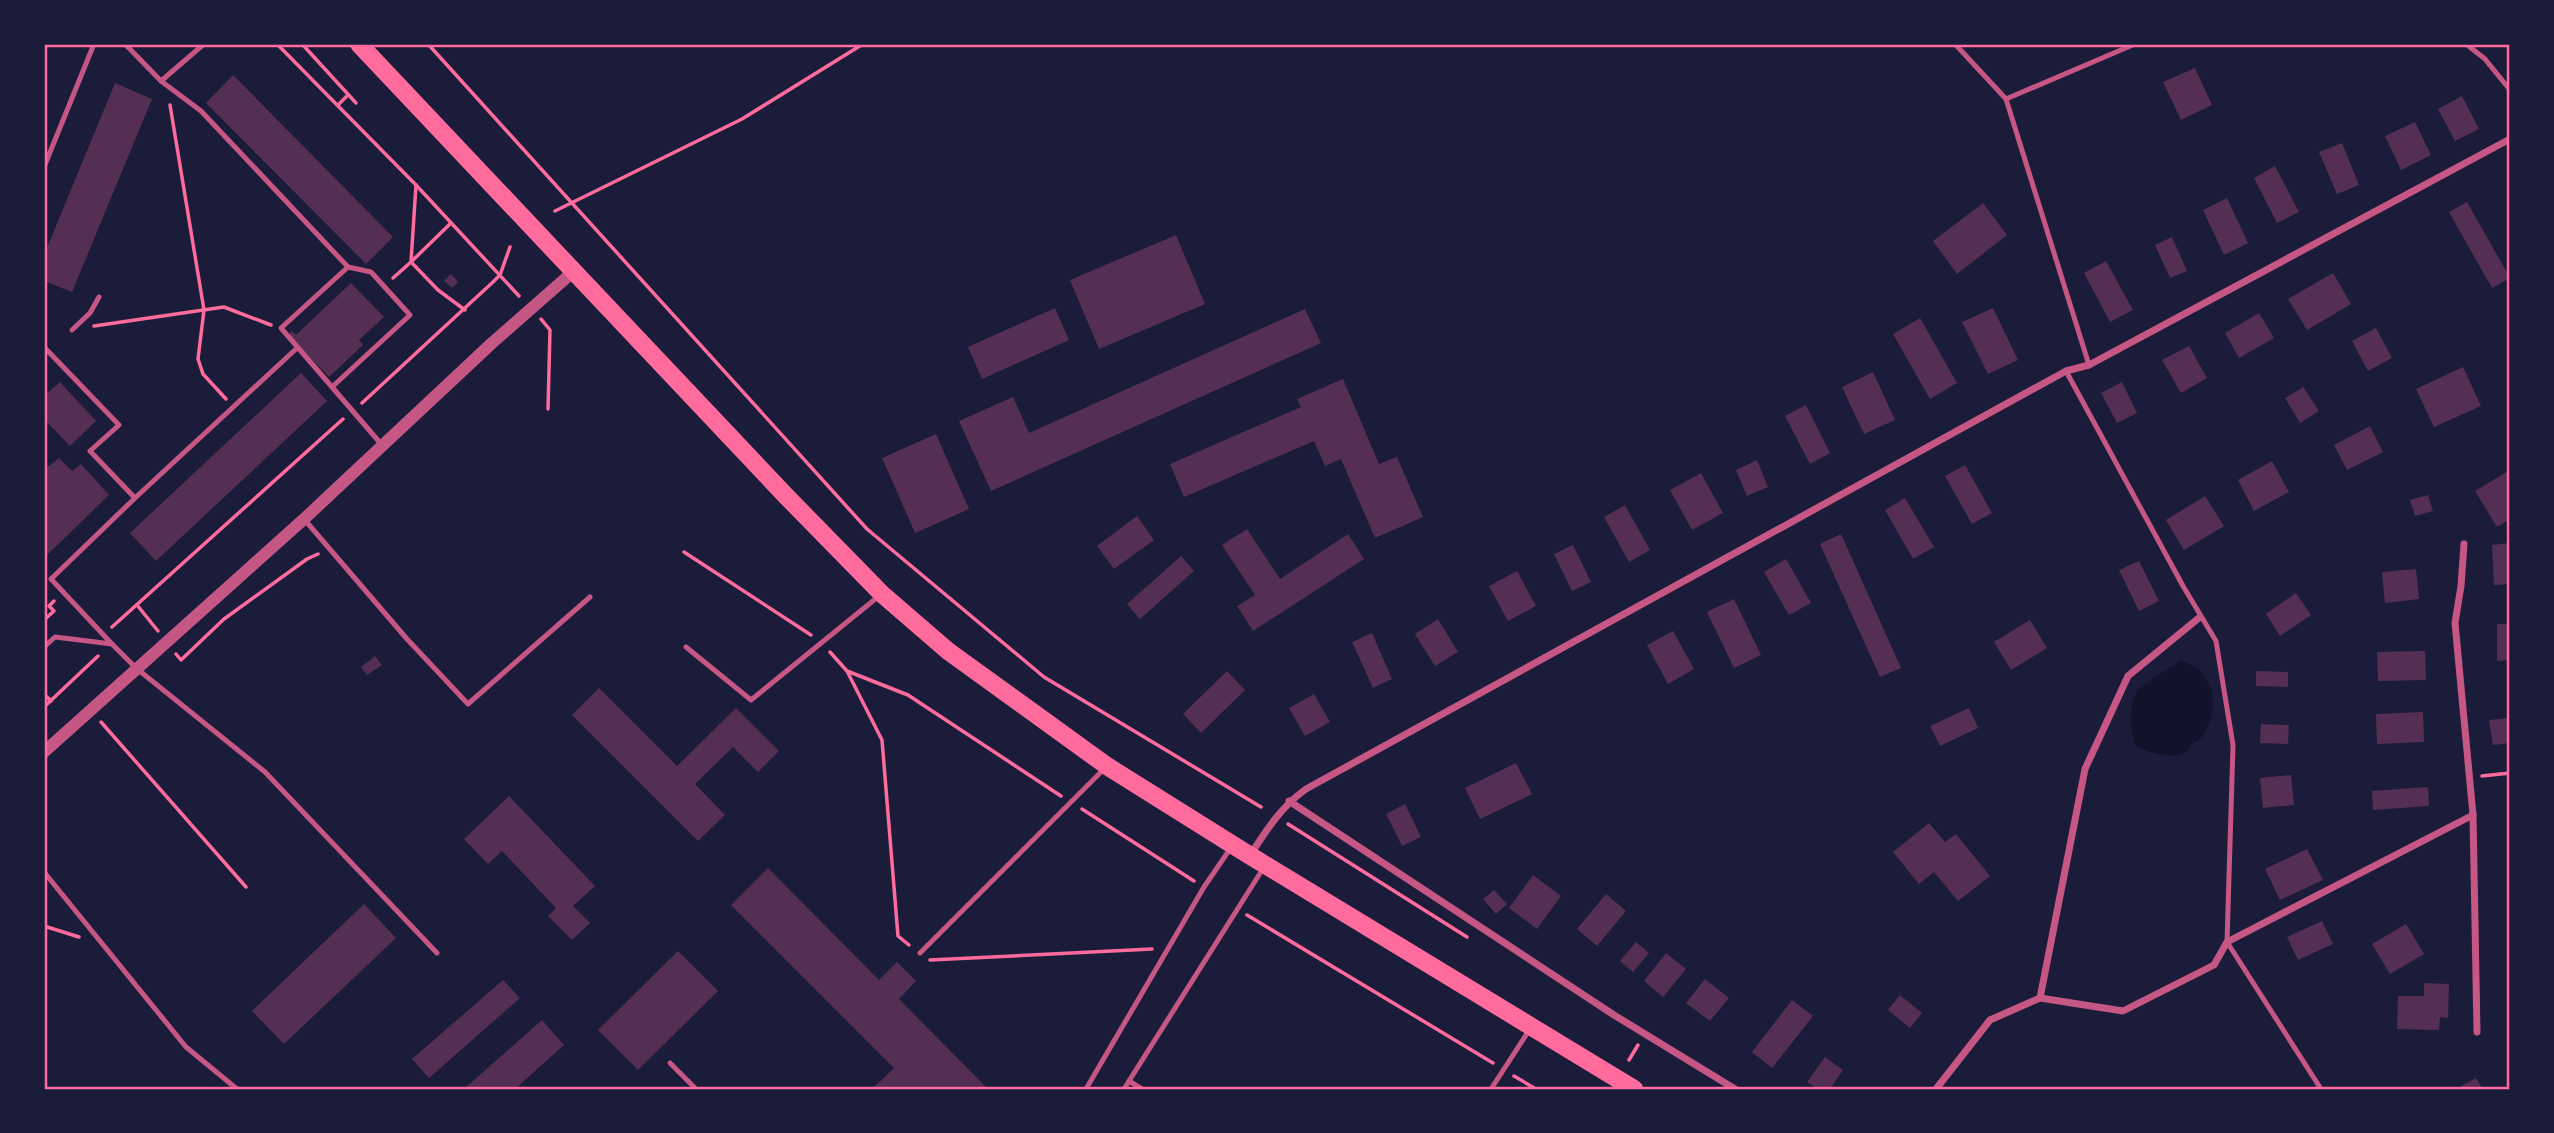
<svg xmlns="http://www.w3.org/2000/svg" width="2554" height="1133" viewBox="0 0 2554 1133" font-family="'Golos Text',sans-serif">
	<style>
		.water { fill: #12122b }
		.building { fill: #542f53 }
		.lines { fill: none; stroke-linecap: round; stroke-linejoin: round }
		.path { stroke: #ff6b9d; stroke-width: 3.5 }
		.service { stroke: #c65784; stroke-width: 5 }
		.minor { stroke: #c65784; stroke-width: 7 }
		.tertiary { stroke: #c65784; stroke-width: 12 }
		.primary { stroke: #ff6b9d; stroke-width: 18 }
		.neatline { fill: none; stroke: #ff6b9d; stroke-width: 2.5 }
	</style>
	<rect width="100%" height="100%" fill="#1b1b3a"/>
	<path class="water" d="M2180,661c34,5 41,47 24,73 -3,5 -9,8 -13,11 -3,4 -3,6 -7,8 -15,6 -34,-1 -48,-6 -5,-15 -9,-42 2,-56 8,-10 31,-22 42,-30z"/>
	<g class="building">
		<path d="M2195,68l17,37 -31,15 -18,-38z"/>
		<path d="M233,75l160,162 -27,27 -160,-161z"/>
		<path d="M115,83l37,16 -80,193 -28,-11v-26z"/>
		<path d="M2462,96l17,33 -24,12 -17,-32z"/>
		<path d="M2415,122l16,33 -30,15 -16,-34z"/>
		<path d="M2342,143l17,42 -22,9 -18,-42z"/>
		<path d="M2275,166l24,46 -22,11 -23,-45z"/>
		<path d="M2227,198l21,45 -24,12 -21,-45z"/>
		<path d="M2467,202l43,76 -18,10 -43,-76z"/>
		<path d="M1983,203l24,32 -50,39 -24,-33z"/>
		<path d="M1176,235l29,69 -106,45 -29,-69z"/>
		<path d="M2172,237l15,34 -17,7 -15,-33z"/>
		<path d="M2106,261l27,49 -23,12 -26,-49z"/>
		<path d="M2333,273l18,31 -44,26 -19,-31z"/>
		<path d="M451,274l7,8 -6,6 -8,-7z"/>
		<path d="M351,283l33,34 -25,23 4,5 -34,32 -41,-42 4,-4 4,4z"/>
		<path d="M1055,308l14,32 -87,39 -14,-32z"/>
		<path d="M1993,308l25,52 -30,14 -26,-52z"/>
		<path d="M1305,309l16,34 -330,148 -32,-70 54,-24 16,36z"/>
		<path d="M2259,313l15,25 -35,20 -14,-25z"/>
		<path d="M1920,318l37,65 -27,16 -37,-65z"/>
		<path d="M2376,328l16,30 -24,13 -16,-30z"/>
		<path d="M2189,346l18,32 -26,15 -19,-33z"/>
		<path d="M2463,367l18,39 -47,21 -18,-38z"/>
		<path d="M1873,372l22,48 -31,14 -22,-47z"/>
		<path d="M301,373l26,28 -171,160 -26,-28z"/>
		<path d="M1343,379l36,85 18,-7 26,60 -48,21 -34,-79 -16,7 -11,-25 -130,56 -14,-33 131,-57 -4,-8z"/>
		<path d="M60,382l36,39 -26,25 -26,-27v-23z"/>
		<path d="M2122,382l15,31 -20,10 -16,-30z"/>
		<path d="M2303,387l16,24 -19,12 -15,-25z"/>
		<path d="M1806,405l24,48 -20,11 -25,-48z"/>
		<path d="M2370,426l13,26 -36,18 -13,-25z"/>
		<path d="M936,434l33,75 -54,24 -33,-75z"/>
		<path d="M59,458l13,13 9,-7 28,31 -65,63v-88z"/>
		<path d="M1757,460l11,27 -21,9 -11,-26z"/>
		<path d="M2272,461l17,31 -35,19 -16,-31z"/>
		<path d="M1965,465l27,48 -20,11 -27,-48z"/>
		<path d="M2510,470v49l-13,8 -22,-36z"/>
		<path d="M1701,473l22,40 -31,17 -22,-40z"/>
		<path d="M2428,495l5,16 -18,5 -5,-16z"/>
		<path d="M2205,496l19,30 -40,24 -18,-30z"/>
		<path d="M1905,498l29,49 -21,12 -28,-49z"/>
		<path d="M1625,505l25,45 -21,12 -25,-45z"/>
		<path d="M1137,516l17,24 -40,29 -17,-23z"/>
		<path d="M1247,529l33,50 68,-45 16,25 -111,72 -16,-25 18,-11 -33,-50z"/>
		<path d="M1841,534l60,134 -21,9 -60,-133z"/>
		<path d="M2510,543v41l-16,1 -2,-40z"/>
		<path d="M1573,545l18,37 -19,9 -18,-37z"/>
		<path d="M1181,556l13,15 -54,48 -13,-15z"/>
		<path d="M1786,559l25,44 -22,12 -25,-43z"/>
		<path d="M2139,561l20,40 -20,10 -20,-41z"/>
		<path d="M2416,569l3,30 -34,4 -3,-31z"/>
		<path d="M1517,571l19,35 -28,15 -19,-35z"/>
		<path d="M2296,593l15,22 -31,21 -14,-22z"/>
		<path d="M1734,599l27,56 -27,13 -27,-56z"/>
		<path d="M1438,619l20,33 -23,14 -20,-32z"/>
		<path d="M2030,620l17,28 -36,22 -17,-28z"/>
		<path d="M2497,624h13v36l-13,1z"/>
		<path d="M1673,631l21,38 -26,15 -21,-39z"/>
		<path d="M1372,633l20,46 -19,9 -21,-46z"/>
		<path d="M2425,651l1,29 -48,1 -1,-29z"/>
		<path d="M375,656l7,9 -15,10 -6,-8z"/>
		<path d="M1227,671l18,19 -44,43 -18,-19z"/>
		<path d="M2256,671l32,1v15l-32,-1z"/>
		<path d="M599,688l78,78 59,-58 43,43 -21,21 -25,-25 -38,37 30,31 -27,26 -126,-126z"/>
		<path d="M1314,694l16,28 -25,14 -16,-28z"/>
		<path d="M1969,708l9,20 -38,18 -10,-20z"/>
		<path d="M2423,712l1,30 -47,2 -1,-30z"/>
		<path d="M2510,718v25l-17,2 -4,-25z"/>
		<path d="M2261,724l28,1 -1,19 -28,-1z"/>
		<path d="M1516,763l16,31 -52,25 -15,-31z"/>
		<path d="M2291,775l3,30 -31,3 -3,-30z"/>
		<path d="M2428,787l1,19 -56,4 -1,-19z"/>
		<path d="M509,796l86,90 -22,20 17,17 -18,17 -24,-24 8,-8 -54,-57 -14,13 -24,-25z"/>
		<path d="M1405,804l16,33 -19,9 -16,-32z"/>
		<path d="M1929,823l16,19 11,-8 34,42 -32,25 -24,-29 -15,12 -26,-32z"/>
		<path d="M2307,849l16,31 -43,20 -15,-31z"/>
		<path d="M768,868l111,112 18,-18 19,19 -17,18 89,90h-116l22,-21 -163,-163z"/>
		<path d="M1533,875l28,21 -24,33 -28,-21z"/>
		<path d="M1494,890l13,14 -11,10 -13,-15z"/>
		<path d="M1606,894l20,17 -29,35 -20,-17z"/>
		<path d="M364,904l32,34 -112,106 -32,-33z"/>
		<path d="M2322,921l11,23 -35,16 -11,-23z"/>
		<path d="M2406,924l18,30 -34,20 -18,-30z"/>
		<path d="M1636,942l13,11 -16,19 -13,-11z"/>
		<path d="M678,951l40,40 -80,79 -40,-40z"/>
		<path d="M1666,953l20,16 -23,28 -19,-16z"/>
		<path d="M1705,979l24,19 -19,23 -24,-18z"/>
		<path d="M503,980l17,18 -91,80 -17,-19z"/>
		<path d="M2424,983l25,1 -1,34 -8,-1 -1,13 -42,-1 1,-33h26z"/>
		<path d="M1900,995l22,18 -12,15 -22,-18z"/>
		<path d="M1792,1000l21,16 -41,52 -20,-16z"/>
		<path d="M542,1020l22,25 -49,44h-51z"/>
		<path d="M1825,1057l18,13 -13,19h-12l-11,-7z"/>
		<path d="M2476,1078l7,11h-27z"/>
	</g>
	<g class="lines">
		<g class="path">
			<path d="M277,44l139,141 103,111"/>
			<path d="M302,44l54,59"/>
			<path d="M428,44l439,485 177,148 217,130"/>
			<path d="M170,105l34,205 -6,49 5,15 23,25"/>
			<path d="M338,105l10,-10"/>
			<path d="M555,211l187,-92 121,-75"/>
			<path d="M412,261l39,-38"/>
			<path d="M411,262l5,-77"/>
			<path d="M393,278l18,-16 27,28 27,20"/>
			<path d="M541,319l9,11 -2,79"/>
			<path d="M94,326l130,-19 47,18"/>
			<path d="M362,403l131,-121 7,-7 10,-28"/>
			<path d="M684,552l127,83"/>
			<path d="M137,605l21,26"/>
			<path d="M44,620l10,-9 -5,-5 5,-5"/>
			<path d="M112,627l231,-208"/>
			<path d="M830,652l17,19 35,69 16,196 11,9"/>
			<path d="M176,654l5,6 43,-41 83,-60 11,-5"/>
			<path d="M847,671l61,24 153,101"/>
			<path d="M44,694l7,7"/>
			<path d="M44,707l54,-51"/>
			<path d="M101,722l145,165"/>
			<path d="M2482,776l28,-3"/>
			<path d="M1082,809l112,72"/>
			<path d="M1288,824l179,113"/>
			<path d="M1247,915l246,148"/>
			<path d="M44,926l35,11"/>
			<path d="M930,960l222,-11"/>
			<path d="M1629,1060l9,-15"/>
			<path d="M1514,1076l22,13"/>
		</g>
		<g class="service">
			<path d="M125,44l36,37 40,30 147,156 23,5 39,43 -78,72"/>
			<path d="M1955,44l51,55 83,266"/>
			<path d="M2466,44l19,15 25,31"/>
			<path d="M161,81l43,-37"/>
			<path d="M2006,99l129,-55"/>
			<path d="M44,167l50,-123"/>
			<path d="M348,267l-67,61 101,117"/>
			<path d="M72,330l18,-17 9,-16"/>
			<path d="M44,347l75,78 -29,26 45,47 -84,81 61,65"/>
			<path d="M2066,371l117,215 33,55 17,104 -6,197 94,147"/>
			<path d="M135,498l162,-150"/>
			<path d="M304,519l103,120 61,65 122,-107"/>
			<path d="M44,647l11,-10 57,7 24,24 129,104 172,181"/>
			<path d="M686,647l65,53 128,-104"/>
			<path d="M44,872l142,175 51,42"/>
			<path d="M920,953l185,-185"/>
			<path d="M670,1063l26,26"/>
			<path d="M1129,1081l13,8"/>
			<path d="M1086,1089l118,-202 28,-41"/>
			<path d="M1124,1089l140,-222"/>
			<path d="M1491,1089l39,-60"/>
		</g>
		<g class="minor">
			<path d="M2464,544l-3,42 -6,37 18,192 4,217"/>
			<path d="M1289,801l325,214 121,74"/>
			<path d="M1251,854c16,-25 31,-48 55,-65l760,-418 23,-6 421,-226"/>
			<path d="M2040,998l83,13 91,-46 13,-23 246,-127"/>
			<path d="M1936,1089l54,-69 50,-22 45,-229 43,-93 72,-59"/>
		</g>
		<path class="tertiary" d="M44,752l260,-233 188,-176 82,-72"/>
		<path class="primary" d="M359,44l427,452 96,98 66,57 159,115 142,89 385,234"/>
	</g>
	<rect width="2554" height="1133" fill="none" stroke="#1b1b3a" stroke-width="91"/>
	<rect x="46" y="46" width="2462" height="1042" class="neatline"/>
</svg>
